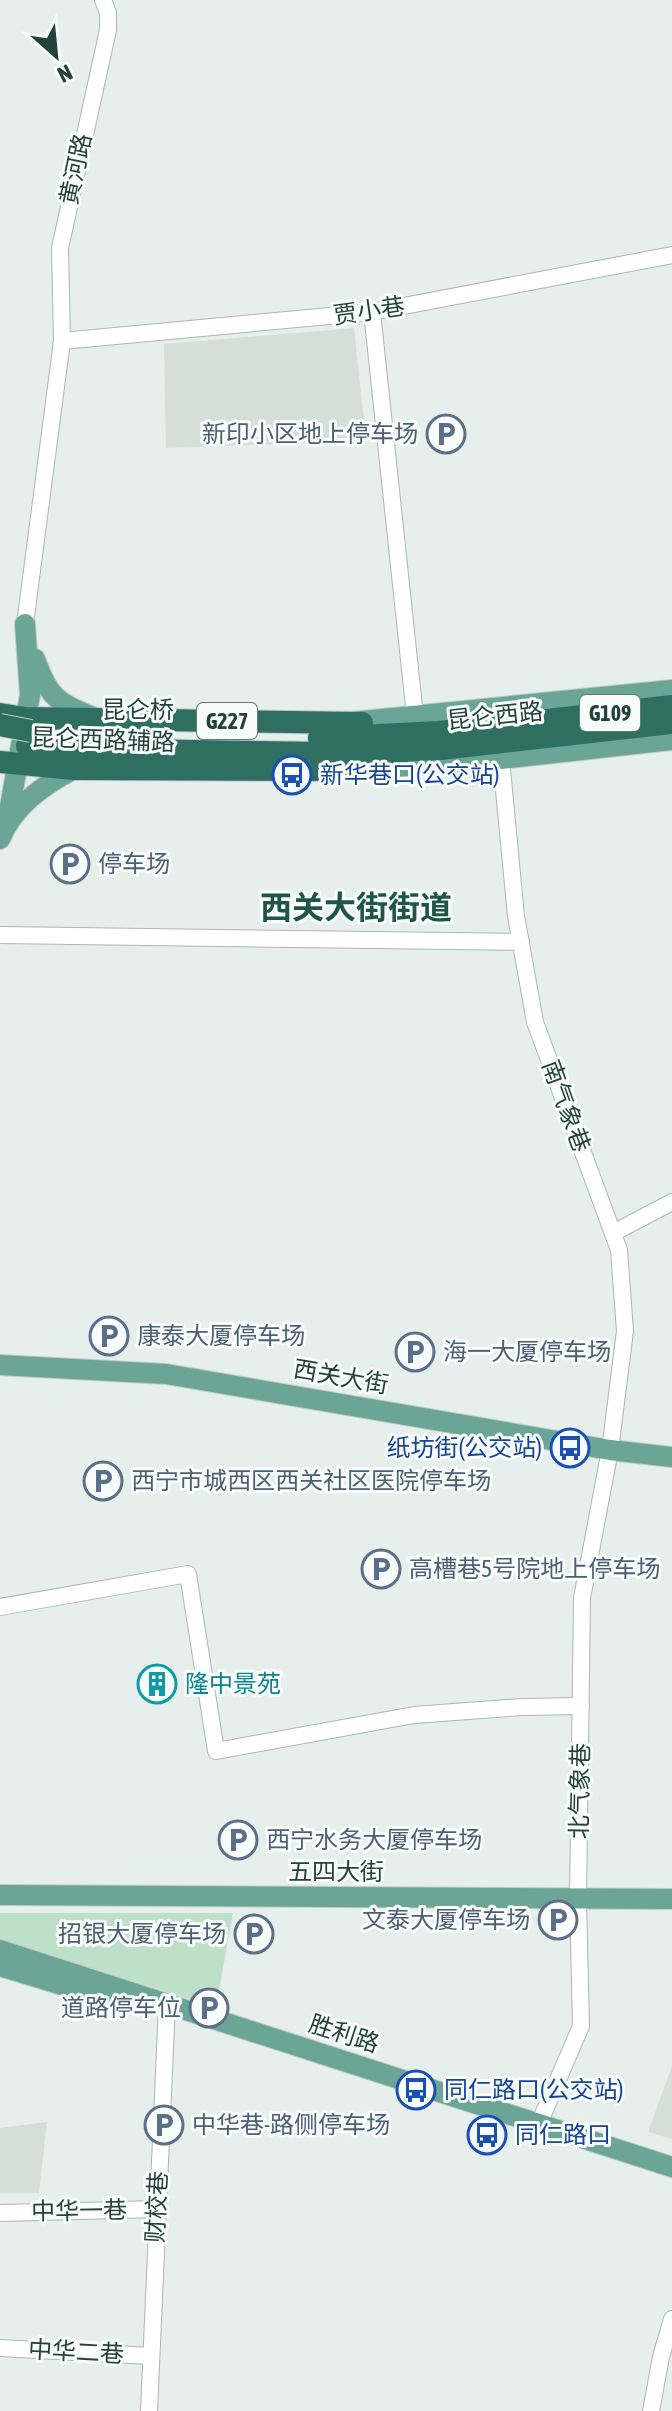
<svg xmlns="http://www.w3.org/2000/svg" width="672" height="2411" viewBox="0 0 672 2411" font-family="'Asap Condensed','Noto Sans SC',sans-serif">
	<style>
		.built { fill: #d4dfda }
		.green { fill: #bfe0c8 }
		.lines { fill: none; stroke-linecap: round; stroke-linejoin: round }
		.minor-casing { stroke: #a8b8b2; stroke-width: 18 }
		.major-casing { stroke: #c2cac8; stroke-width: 22 }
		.highway-casing { stroke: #c2cac8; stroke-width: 24 }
		.minor { stroke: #fff; stroke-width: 16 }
		.major { stroke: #6aa596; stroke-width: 20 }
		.highway { stroke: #2f6f62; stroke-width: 22 }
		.highway-bridge-casing { stroke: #c2cac8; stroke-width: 24; stroke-linecap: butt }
		.highway-bridge { stroke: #2f6f62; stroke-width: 22 }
		.labels { text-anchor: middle; stroke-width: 6; stroke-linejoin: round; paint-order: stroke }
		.shield { fill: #f7fbf9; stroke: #637a73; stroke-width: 2 }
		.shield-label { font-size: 22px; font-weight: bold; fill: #24423a }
		.street-label { font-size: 24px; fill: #24423a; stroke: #f7fbf9 }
		.service-label { font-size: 24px; fill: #4e5e75; stroke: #f7fbf9; text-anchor: start }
		.transit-label { font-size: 24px; fill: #164399; stroke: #f7fbf9; text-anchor: start }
		.culture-label { font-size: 24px; fill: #0d838f; stroke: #f7fbf9; text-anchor: start }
		.district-label { font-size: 32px; font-weight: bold; fill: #1f5548; stroke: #f7fbf9 }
	</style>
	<rect width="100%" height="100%" fill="#e6efeb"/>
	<g class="built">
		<path d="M354,328l12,113 -200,7 -2,-104z"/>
		<path d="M672,2066v73l-24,-7z"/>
		<path d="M47,2122l-8,71h-39v-65z"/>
	</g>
	<path class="green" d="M0,1913h233l-17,94 -216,-67z"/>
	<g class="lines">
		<defs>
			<g id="minor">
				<path d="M372,312l43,404"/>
				<path d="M62,341l310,-29 300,-57"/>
				<path d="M25,624l37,-283 -2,-93 48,-218v-17l-5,-13"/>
				<path d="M501,759l15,157 19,106 84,228 6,81 -15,119 -28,148 -4,302 3,126 -43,100"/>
				<path d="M0,935l521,7"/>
				<path d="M613,1233l59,-31"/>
				<path d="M0,1607l188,-33 28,177 198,-36 108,-8 59,-1"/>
				<path d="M0,2213l157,-4"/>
				<path d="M0,2348l151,8"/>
				<path d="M149,2411l18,-407"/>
				<path d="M651,2411l10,-54 11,-38"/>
			</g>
			<g id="major">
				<path d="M35,659c13,37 22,44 58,58"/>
				<path d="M352,722l320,-32"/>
				<path d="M379,768l122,-9 171,-19"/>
				<path d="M7,823l23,-128 -5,-71"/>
				<path d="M0,839c14,-33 43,-54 74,-70"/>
				<path d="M0,1365l166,9 444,76 62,7"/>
				<path d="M0,1895l672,4"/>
				<path d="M0,1950l672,217"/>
				<path d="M0,1966l111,34"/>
			</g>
			<g id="highway">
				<path d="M0,714l25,4 337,5"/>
				<path d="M319,738l120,-6 233,-26"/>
				<path d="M27,746l39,3 258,4 117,-4 231,-26"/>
				<path d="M0,762l74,7 281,1 42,-10"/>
			</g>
		</defs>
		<use href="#minor" class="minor-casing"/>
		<use href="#major" class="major-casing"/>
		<use href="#highway" class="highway-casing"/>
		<use href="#minor" class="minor"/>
		<use href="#major" class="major"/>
		<use href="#highway" class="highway"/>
		<defs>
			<path id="highway-bridge" d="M0,725l31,6"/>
		</defs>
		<use href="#highway-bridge" class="highway-bridge-casing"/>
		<use href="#highway-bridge" class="highway-bridge"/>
	</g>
	<defs>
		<symbol id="parking-ring" viewBox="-11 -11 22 22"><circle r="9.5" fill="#f7fbf9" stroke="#5c6f8a" stroke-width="1.5"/><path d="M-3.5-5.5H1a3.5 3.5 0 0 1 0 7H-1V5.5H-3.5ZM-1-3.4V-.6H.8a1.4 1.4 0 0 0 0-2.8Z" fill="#5c6f8a"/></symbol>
		<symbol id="bus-ring" viewBox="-11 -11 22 22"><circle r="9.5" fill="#f7fbf9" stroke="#1a4fb4" stroke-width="1.5"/><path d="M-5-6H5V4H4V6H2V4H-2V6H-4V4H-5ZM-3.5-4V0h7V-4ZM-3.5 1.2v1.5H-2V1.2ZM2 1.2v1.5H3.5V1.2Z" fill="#1a4fb4"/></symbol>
		<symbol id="building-ring" viewBox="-11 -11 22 22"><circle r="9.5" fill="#f7fbf9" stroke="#0f9aa8" stroke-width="1.5"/><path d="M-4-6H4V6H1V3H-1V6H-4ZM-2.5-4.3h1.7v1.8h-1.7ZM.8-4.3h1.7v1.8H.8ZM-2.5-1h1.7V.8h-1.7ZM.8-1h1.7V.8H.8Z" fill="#0f9aa8"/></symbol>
	</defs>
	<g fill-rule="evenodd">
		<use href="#parking-ring" x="424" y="412" width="44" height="44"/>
		<use href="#bus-ring" x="270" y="753" width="44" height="44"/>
		<use href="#parking-ring" x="48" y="842" width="44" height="44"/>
		<use href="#parking-ring" x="87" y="1314" width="44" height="44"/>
		<use href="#parking-ring" x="393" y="1330" width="44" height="44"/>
		<use href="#bus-ring" x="548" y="1426" width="44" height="44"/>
		<use href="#parking-ring" x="81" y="1459" width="44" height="44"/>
		<use href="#parking-ring" x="359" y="1547" width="44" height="44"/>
		<use href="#building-ring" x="135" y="1662" width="44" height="44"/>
		<use href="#parking-ring" x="216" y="1818" width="44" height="44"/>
		<use href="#parking-ring" x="536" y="1898" width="44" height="44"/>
		<use href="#parking-ring" x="232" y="1912" width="44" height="44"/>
		<use href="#parking-ring" x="187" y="1986" width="44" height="44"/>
		<use href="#bus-ring" x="394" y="2068" width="44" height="44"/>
		<use href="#parking-ring" x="142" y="2103" width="44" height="44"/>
		<use href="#bus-ring" x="465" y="2113" width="44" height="44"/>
	</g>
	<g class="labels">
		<g class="shield">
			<rect x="580" y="695" width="60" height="36" rx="6"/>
			<rect x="197" y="703" width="60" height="36" rx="6"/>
		</g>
		<g class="shield-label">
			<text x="610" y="721">G109</text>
			<text x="227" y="729">G227</text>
		</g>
		<g class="street-label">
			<text transform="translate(76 169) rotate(-78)" y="8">黄河路</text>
			<text transform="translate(369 311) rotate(-8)" y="8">贾小巷</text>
			<text x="138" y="718">昆仑桥</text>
			<text transform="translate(495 716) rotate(-6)" y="8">昆仑西路</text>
			<text transform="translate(103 740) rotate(2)" y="8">昆仑西路辅路</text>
			<text transform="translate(566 1106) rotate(70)" y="8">南气象巷</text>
			<text transform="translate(341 1377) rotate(10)" y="8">西关大街</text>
			<text transform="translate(580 1791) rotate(-89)" y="8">北气象巷</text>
			<text x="336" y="1880">五四大街</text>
			<text transform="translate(344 2034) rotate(18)" y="8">胜利路</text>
			<text transform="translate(157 2207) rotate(-87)" y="8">财校巷</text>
			<text transform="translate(79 2211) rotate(-1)" y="8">中华一巷</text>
			<text transform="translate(76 2352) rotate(3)" y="8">中华二巷</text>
		</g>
		<g class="service-label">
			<text x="418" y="442" text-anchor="end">新印小区地上停车场</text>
			<text x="98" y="872">停车场</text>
			<text x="137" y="1344">康泰大厦停车场</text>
			<text x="443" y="1360">海一大厦停车场</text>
			<text x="131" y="1489">西宁市城西区西关社区医院停车场</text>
			<text x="409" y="1577">高槽巷5号院地上停车场</text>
			<text x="266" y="1848">西宁水务大厦停车场</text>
			<text x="530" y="1928" text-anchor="end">文泰大厦停车场</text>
			<text x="226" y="1942" text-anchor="end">招银大厦停车场</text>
			<text x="181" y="2016" text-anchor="end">道路停车位</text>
			<text x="192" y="2133">中华巷-路侧停车场</text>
		</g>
		<g class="transit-label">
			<text x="320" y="783">新华巷口(公交站)</text>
			<text x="542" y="1456" text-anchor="end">纸坊街(公交站)</text>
			<text x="444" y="2098">同仁路口(公交站)</text>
			<text x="515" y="2143">同仁路口</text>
		</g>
		<g class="culture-label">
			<text x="185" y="1692">隆中景苑</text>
		</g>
		<g class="district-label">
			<text x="356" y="919">西关大街街道</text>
		</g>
	</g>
	<g transform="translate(56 56) rotate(153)" stroke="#f7fbf9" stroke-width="6" paint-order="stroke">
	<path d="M0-6L14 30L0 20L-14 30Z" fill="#24423a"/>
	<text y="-12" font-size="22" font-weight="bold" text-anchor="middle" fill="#24423a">N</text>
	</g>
</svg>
